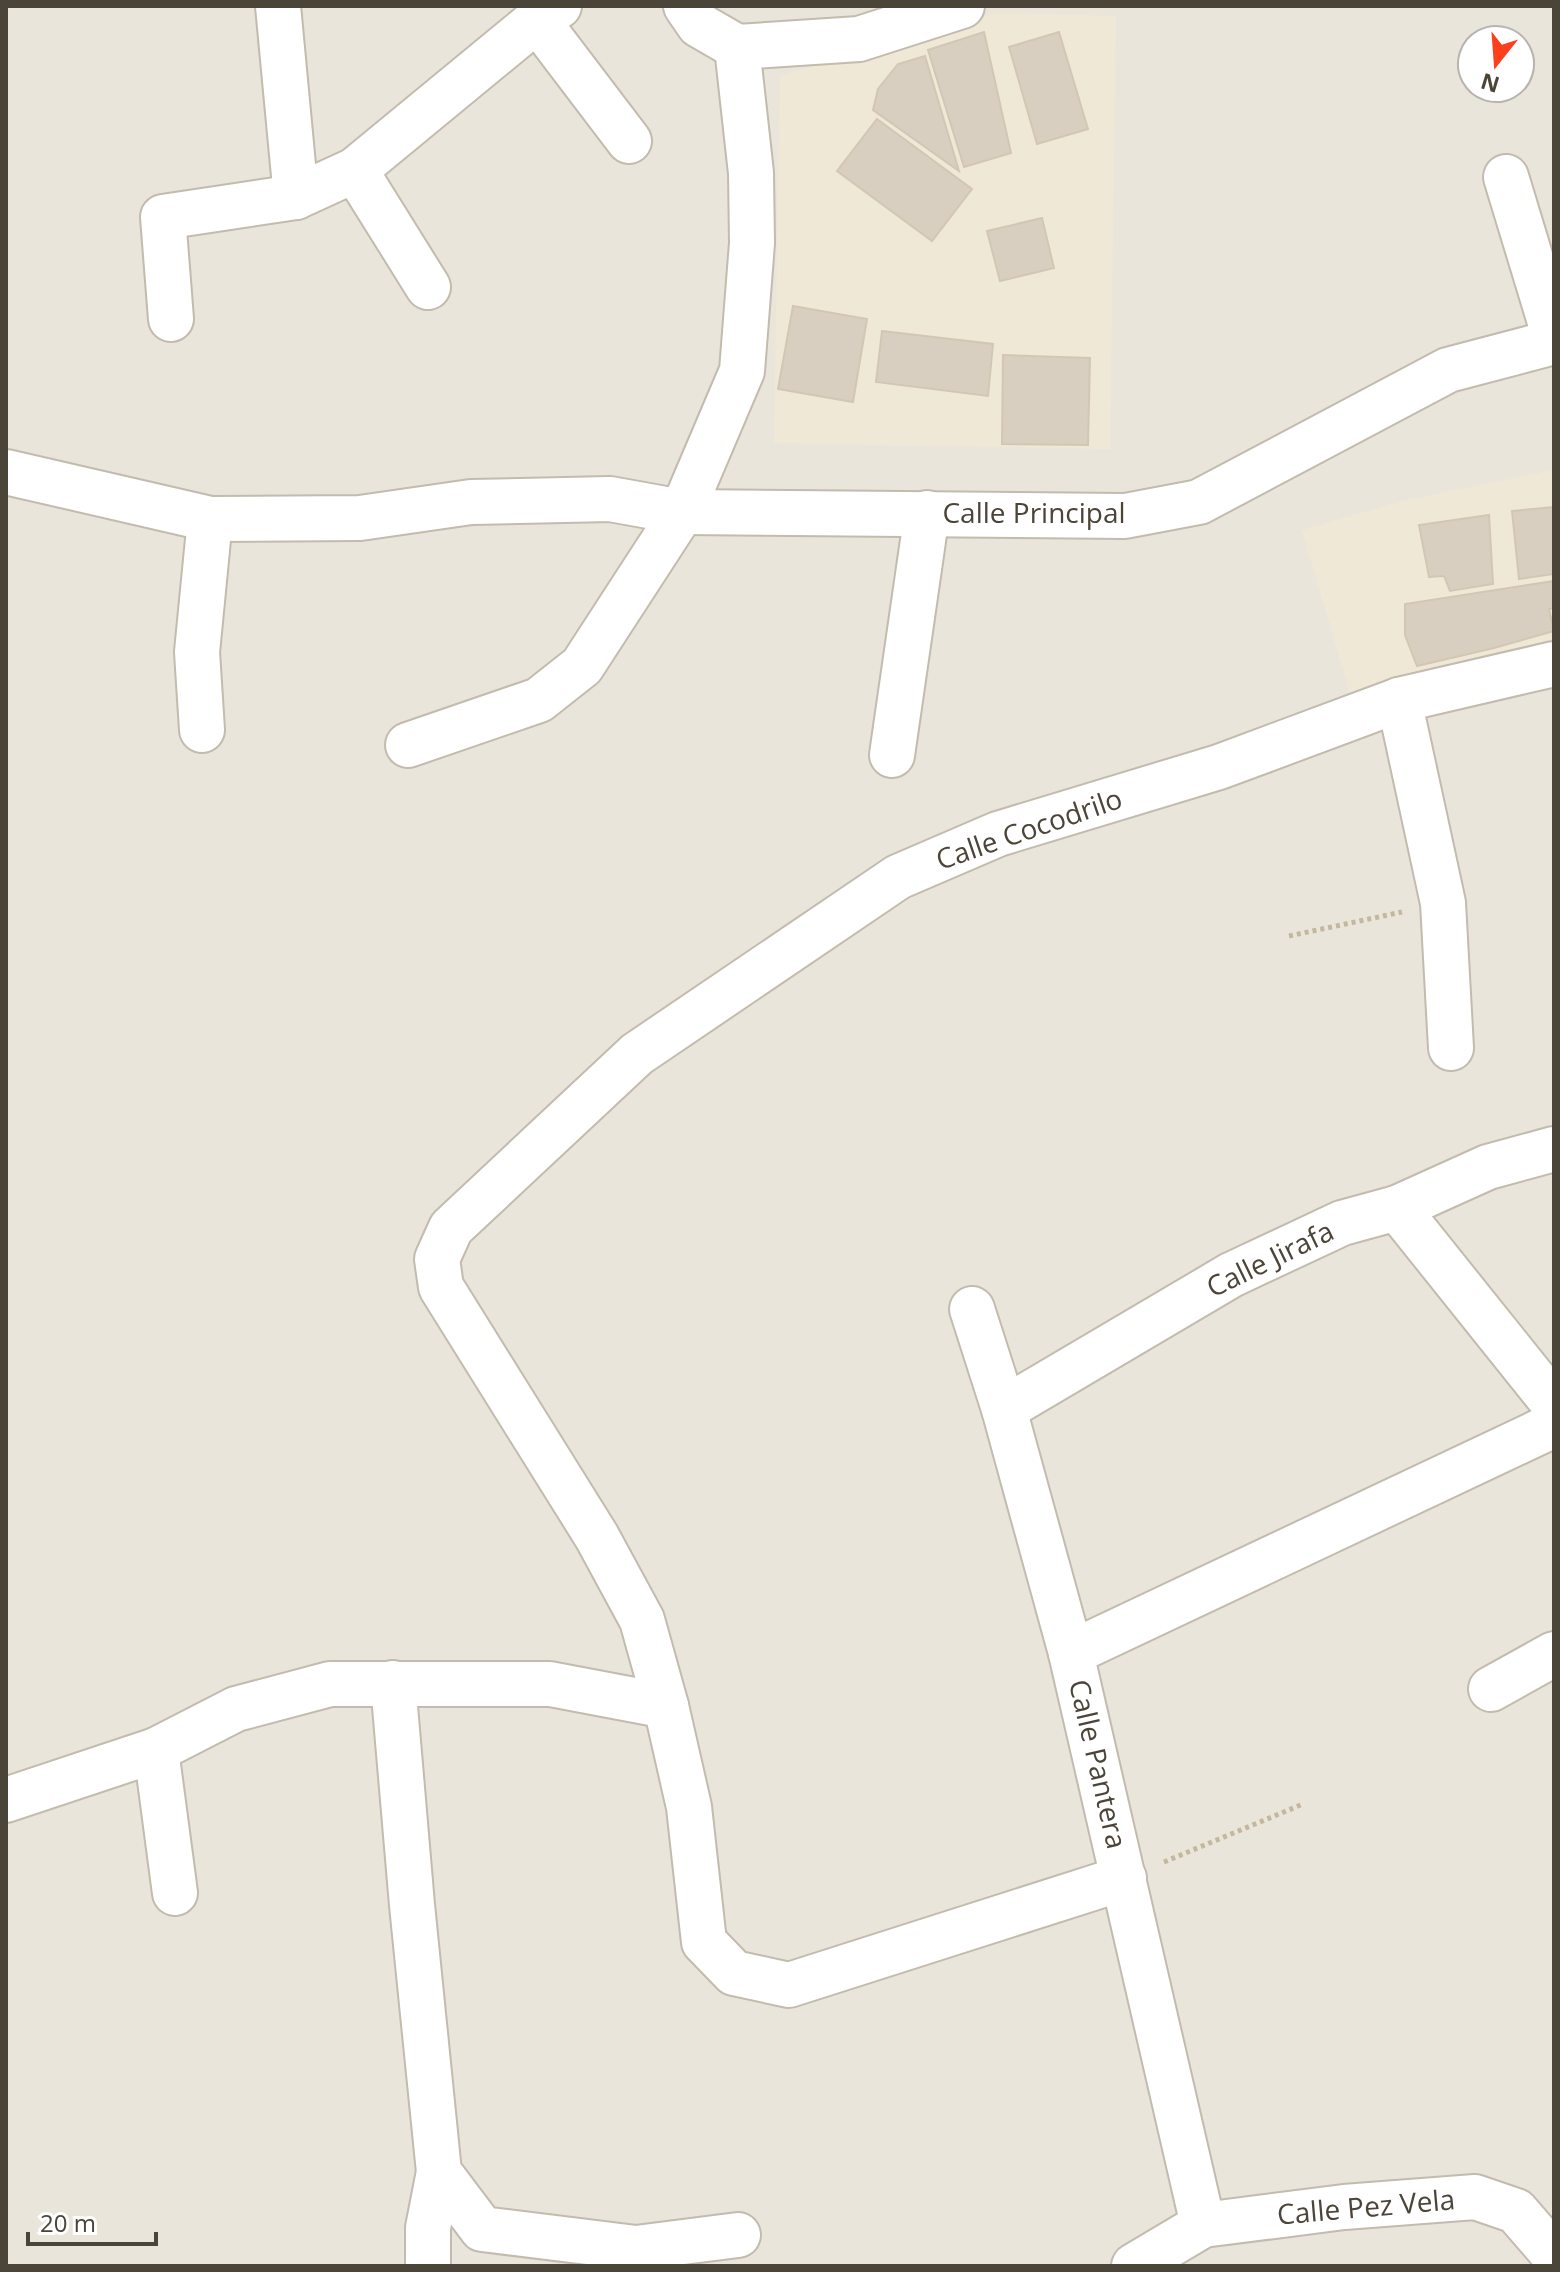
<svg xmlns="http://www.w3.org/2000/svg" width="1560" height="2272" viewBox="0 0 1560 2272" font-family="'Open Sans',sans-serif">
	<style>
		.residential { fill: #eae5da; fill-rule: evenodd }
		.education { fill: #efe8d6 }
		.building { fill: #d8cfc1; stroke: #d3c7b4; stroke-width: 2 }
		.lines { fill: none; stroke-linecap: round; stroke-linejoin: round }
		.street-casing { stroke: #c2bbae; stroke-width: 48 }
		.path { stroke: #c4b79f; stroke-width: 5; stroke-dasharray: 4 4; stroke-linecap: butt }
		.street { stroke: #fff; stroke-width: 44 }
		.labels { text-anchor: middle; stroke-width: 6; stroke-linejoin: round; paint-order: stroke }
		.street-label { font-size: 28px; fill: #4b4439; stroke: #fff }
	</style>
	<rect width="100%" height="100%" fill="#f6f3ec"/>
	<path class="residential" d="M6,6h1548v2260h-1548zM1472,40h48v48h-48z"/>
	<g class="education">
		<path d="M995,13l121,3 -6,433 -336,-6 6,-367z"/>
		<path d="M1554,470v181l-202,49 -50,-170 101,-29z"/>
	</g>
	<g class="building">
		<path d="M984,32l27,121 -47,14 -36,-117z"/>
		<path d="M1059,32l29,97 -51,15 -28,-97z"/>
		<path d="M925,56l34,115 -86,-61 5,-21 20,-25z"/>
		<path d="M877,119l95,70 -40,52 -95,-70z"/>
		<path d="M1042,218l12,50 -54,13 -13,-50z"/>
		<path d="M793,306l74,13 -14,83 -75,-13z"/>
		<path d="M882,331l111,13 -5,52 -112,-14z"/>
		<path d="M1003,355l87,3 -2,87 -86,-1z"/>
		<path d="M1554,507v67l-35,5 -7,-68z"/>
		<path d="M1489,515l4,69 -43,7 -6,-15 -15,1 -10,-52z"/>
		<path d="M1554,581v27l-5,1 5,22 -60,17 -77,18 -12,-31v-31z"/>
	</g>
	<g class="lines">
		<defs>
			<g id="street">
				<path d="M278,6l18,191"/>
				<path d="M537,20l92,121"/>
				<path d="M737,47l122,-8 103,-33"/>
				<path d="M355,170l73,117"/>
				<path d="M1506,177l48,158"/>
				<path d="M171,319l-8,-102 133,-20 59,-27 182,-150 22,-14"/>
				<path d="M6,472l204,47 150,-1 111,-16 139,-3 72,13 443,4 74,-14 249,-132 106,-28"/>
				<path d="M1399,700l44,203 8,145"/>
				<path d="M202,730l-5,-78 13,-133"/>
				<path d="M408,745l131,-45 43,-34 100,-154 60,-141 10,-128 -1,-70 -14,-126 -38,-22 -13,-19"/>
				<path d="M892,755l35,-242"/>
				<path d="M1397,1208l157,196"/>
				<path d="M972,1309l32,100 67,244 132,572"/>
				<path d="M1004,1409l227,-134 111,-52 55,-15 91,-41 66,-18"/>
				<path d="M1071,1653l483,-228"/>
				<path d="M393,1683l19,222 27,267 43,57 154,19 102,-13"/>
				<path d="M1491,1689l63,-35"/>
				<path d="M156,1750l19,143"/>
				<path d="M6,1800l150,-50 80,-41 94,-25h220l116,22"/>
				<path d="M1124,1878l-335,107 -55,-12 -30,-31 -15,-135 -23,-101 -24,-86 -45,-83 -156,-250 -4,-28 14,-31 186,-174 261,-177 100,-43 221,-67 180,-67 155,-36"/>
				<path d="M428,2266v-38l11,-56"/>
				<path d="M1134,2266l69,-41 141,-18 131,-10 41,14 38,44"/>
			</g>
		</defs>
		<use href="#street" class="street-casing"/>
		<g class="path">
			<path d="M1289,936l113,-24"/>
			<path d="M1164,1862l139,-58"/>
		</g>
		<use href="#street" class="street"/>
	</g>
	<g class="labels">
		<g class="street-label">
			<text x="1034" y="523">Calle Principal</text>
			<text transform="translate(1029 829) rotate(-19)" y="10">Calle Cocodrilo</text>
			<text transform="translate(1270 1259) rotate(-26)" y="10">Calle Jirafa</text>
			<text transform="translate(1098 1764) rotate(77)" y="10">Calle Pantera</text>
			<text transform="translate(1366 2207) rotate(-5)" y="10">Calle Pez Vela</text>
		</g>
	</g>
	<rect width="1560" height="2272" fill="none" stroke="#4b4439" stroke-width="16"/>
	<g transform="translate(1496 64) rotate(197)"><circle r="38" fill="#ffffff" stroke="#b7b4b0" stroke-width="2"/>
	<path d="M0-6L14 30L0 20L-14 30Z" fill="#fc3f1d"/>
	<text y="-12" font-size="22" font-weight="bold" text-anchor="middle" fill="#4b4439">N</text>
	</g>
	<path d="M28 2232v12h128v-12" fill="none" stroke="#4b4439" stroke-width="4"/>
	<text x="40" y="2232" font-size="24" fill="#4b4439" stroke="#ffffff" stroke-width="6" paint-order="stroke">20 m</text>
</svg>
